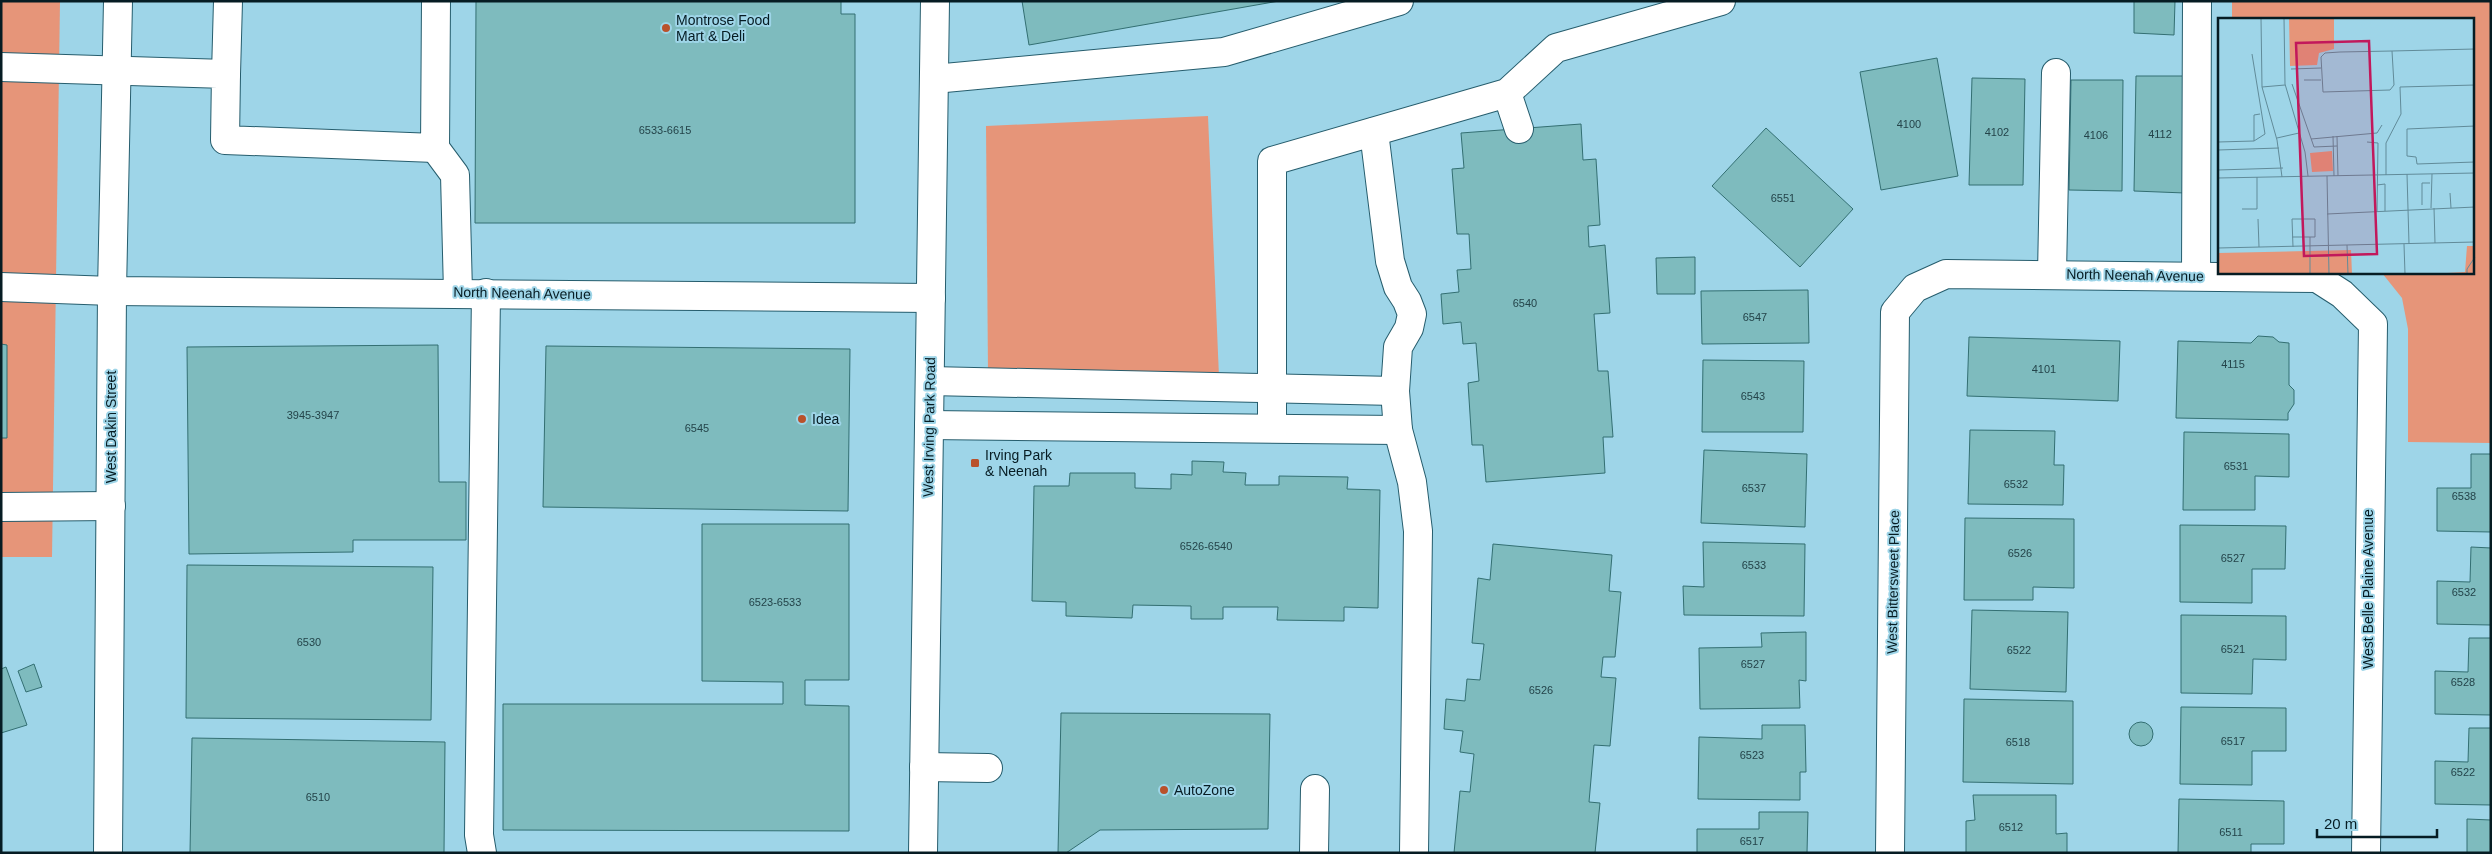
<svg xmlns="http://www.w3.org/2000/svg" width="2492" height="854" viewBox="0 0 2492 854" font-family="Helvetica,sans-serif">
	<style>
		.green { fill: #e69579 }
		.building { fill: #7ebbbe; stroke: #336f72 }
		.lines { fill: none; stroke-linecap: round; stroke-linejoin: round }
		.minor-casing { stroke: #265d6d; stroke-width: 30 }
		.major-casing { stroke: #265d6d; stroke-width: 30 }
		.minor { stroke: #fff; stroke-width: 28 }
		.major { stroke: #fff; stroke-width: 28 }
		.poi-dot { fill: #b9512b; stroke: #9ed5e8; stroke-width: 2 }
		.labels { text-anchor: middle; stroke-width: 4; stroke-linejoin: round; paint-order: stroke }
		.number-label { font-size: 11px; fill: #24444a }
		.poi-label { font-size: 14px; fill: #061c23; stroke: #9ed5e8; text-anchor: start }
		.street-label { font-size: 14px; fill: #061c23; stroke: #9ed5e8 }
		.inset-road { fill: none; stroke: #618b99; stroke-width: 1 }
		.view { fill: #c2185b; fill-opacity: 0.15; stroke: #c2185b; stroke-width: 2.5 }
		.inset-edge { fill: none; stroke: #061c23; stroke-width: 2.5 }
	</style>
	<rect width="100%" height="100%" fill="#9ed5e8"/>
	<g class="green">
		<path d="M1,1h59l-8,556h-51z"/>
		<path d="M2232,1h259v442l-83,-1v-113l-6,-31 -20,-25 91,-1v-253h-241z"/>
		<path d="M1208,116l11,261 -231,-3 -2,-248z"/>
	</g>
	<g class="building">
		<path d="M476,1h365v13h14v209h-380z"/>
		<path d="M1022,1h257l-250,44z"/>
		<path d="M2134,1h41l-1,34 -40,-2z"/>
		<path d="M1937,58l21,118 -77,14 -21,-118z"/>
		<path d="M2136,76h51l-2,117 -51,-2z"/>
		<path d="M1972,78l53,1 -2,106h-54z"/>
		<path d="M2071,80h52l-1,111 -53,-1z"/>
		<path d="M1581,124l2,36 13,-1 4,66 -12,1 1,21 16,-2 5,68 -16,1 4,57h10l5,66h-10l2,36 -119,9 -3,-37h-11l-4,-62 11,-2 -3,-38 -13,1 -2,-22 -18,2 -2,-30 18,-2 -2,-22 14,-1 -2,-35h-12l-5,-65 12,-1 -3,-35z"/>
		<path d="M1766,128l87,81 -53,58 -88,-81z"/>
		<path d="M1695,257v37h-38l-1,-36z"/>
		<path d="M1808,290l1,53 -107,1 -1,-53z"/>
		<path d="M2258,336l15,1 6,5 10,1v42l5,5v14l-6,9v7l-112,-2 2,-77 73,2z"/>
		<path d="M1969,337l151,4 -2,60 -151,-5z"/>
		<path d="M1,344l6,1v93h-6z"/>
		<path d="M438,345l1,137h27v58h-113v12l-164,2 -2,-207z"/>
		<path d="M546,346l304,3 -2,162 -305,-4z"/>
		<path d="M1703,360l101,1 -1,71h-101z"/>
		<path d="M1970,430l85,1 -1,34h10l-1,40 -95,-1z"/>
		<path d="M2184,432l105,2v43l-34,-1v34h-72z"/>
		<path d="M1704,450l103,4 -2,73 -104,-4z"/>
		<path d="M2471,454h20v78l-54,-1v-43h34z"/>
		<path d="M1192,461l32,1 -1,10 23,1 -1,12h34v-9l69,1 -1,12 33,1 -2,118 -34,-1v14l-67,-1 1,-13h-55v12h-32v-13l-58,-1 -1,13 -66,-2v-14l-34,-1 2,-115h35l1,-13h65v15l36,1v-15l21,1z"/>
		<path d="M1965,518l109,1v69l-41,-1v13h-69z"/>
		<path d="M702,524h147v156h-44v25l44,1v125l-346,-1v-126h280v-22l-81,-1z"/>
		<path d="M2180,525l106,1 -1,43h-33v34l-72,-1z"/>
		<path d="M1703,542l102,2 -1,72 -120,-1 -1,-29 21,1z"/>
		<path d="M1493,544l119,11 -3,36 12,1 -6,65h-12l-2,20 15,1 -6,68 -16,-1 -5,57 11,1 -5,50h-141l6,-62 10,1 4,-38 -14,-2 3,-21 -19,-2 2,-30 19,2 2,-22 13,1 4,-36 -12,-1 6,-65 12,2z"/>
		<path d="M2471,547l20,1v77l-54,-1v-43l33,1z"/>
		<path d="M187,565l246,2 -2,153 -245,-2z"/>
		<path d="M1972,610l96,2 -2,80 -96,-3z"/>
		<path d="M2181,615l105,1v44l-33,-1 -1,35 -71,-1z"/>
		<path d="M1806,632v49l-7,-1 1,28 -100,1 -1,-61 63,-1 -1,-14z"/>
		<path d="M2469,638h22v77l-56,-1v-43l33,1z"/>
		<path d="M34,664l8,23 -16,5 -8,-21z"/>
		<path d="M6,667l21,58 -26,8v-64z"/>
		<path d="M1964,699l109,2v83l-110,-2z"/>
		<path d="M2181,707l105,1v43h-34v34l-72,-1z"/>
		<path d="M1061,713l209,1 -2,115 -168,1 -34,23h-8z"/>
		<circle cx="2141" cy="734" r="12"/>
		<path d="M1762,725h43l1,47h-6v28l-102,-1 1,-62 63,2z"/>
		<path d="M2469,728h22v77l-56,-1v-43l33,1z"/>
		<path d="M192,738l253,4 -1,111h-254z"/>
		<path d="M1973,795h83v39l11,-1v20h-101v-32l9,-1z"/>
		<path d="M2179,799l105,2v43h-33v9h-73z"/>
		<path d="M1759,812h49l-1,41h-110v-24h62z"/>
		<path d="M2467,819l24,1v33h-24z"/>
	</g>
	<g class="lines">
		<defs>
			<g id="minor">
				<path d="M1,67l225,7 -1,66 210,8 1,-147"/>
				<path d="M226,74l2,-73"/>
				<path d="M934,79l290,-27 175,-51"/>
				<path d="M1507,93l12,36"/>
				<path d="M1374,132l16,129 8,26 9,14 5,13 -3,14 -11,19 -3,44 3,39 14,52 6,49 -4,322"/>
				<path d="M435,148l20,27 3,117"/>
				<path d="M2052,274l4,-201"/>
				<path d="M2196,276l1,-275"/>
				<path d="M1,287l111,4 819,7"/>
				<path d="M930,381l465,10"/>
				<path d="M929,425l469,5"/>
				<path d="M1272,428v-267l235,-68 49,-45 165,-47"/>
				<path d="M1,507l110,-1"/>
				<path d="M924,767l64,1"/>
				<path d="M108,853l4,-562 6,-290"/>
				<path d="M482,853l-3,-18 7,-542"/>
				<path d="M1314,853l1,-64"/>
				<path d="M1890,853l5,-541 20,-24 31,-14 371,4 25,16 31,30 -7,529"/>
			</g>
			<path id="major" d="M923,853l12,-852"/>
		</defs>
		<use href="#minor" class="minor-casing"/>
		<use href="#major" class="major-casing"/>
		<use href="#minor" class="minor"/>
		<use href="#major" class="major"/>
	</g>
	<g class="poi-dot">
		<circle cx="666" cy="28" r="5"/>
		<circle cx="802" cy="419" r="5"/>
		<rect x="970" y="458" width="10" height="10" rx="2.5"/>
		<circle cx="1164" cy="790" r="5"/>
	</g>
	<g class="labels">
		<g class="number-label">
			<text x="1909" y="128">4100</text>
			<text x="665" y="134">6533-6615</text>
			<text x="1997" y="136">4102</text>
			<text x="2160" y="138">4112</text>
			<text x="2096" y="139">4106</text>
			<text x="1783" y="202">6551</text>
			<text x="1525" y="307">6540</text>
			<text x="1755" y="321">6547</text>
			<text x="2233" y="368">4115</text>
			<text x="2044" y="373">4101</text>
			<text x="1753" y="400">6543</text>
			<text x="313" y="419">3945-3947</text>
			<text x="697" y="432">6545</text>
			<text x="2236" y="470">6531</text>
			<text x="2016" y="488">6532</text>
			<text x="1754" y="492">6537</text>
			<text x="2464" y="500">6538</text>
			<text x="1206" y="550">6526-6540</text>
			<text x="2020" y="557">6526</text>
			<text x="2233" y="562">6527</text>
			<text x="1754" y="569">6533</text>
			<text x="2464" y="596">6532</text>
			<text x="775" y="606">6523-6533</text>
			<text x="309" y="646">6530</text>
			<text x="2233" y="653">6521</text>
			<text x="2019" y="654">6522</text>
			<text x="1753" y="668">6527</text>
			<text x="2463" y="686">6528</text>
			<text x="1541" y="694">6526</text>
			<text x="2233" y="745">6517</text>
			<text x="2018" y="746">6518</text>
			<text x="1752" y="759">6523</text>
			<text x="2463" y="776">6522</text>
			<text x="318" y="801">6510</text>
			<text x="2011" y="831">6512</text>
			<text x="2231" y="836">6511</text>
			<text x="1752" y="845">6517</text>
		</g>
		<g class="poi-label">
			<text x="676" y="25">Montrose Food<tspan x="676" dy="16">Mart &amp; Deli</tspan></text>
			<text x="812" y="424">Idea</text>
			<text x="985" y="460">Irving Park<tspan x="985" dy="16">&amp; Neenah</tspan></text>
			<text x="1174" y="795">AutoZone</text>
		</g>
		<g class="street-label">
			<text transform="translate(2135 275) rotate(1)" y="5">North Neenah Avenue</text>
			<text transform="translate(522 293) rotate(1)" y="5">North Neenah Avenue</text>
			<text transform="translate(111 427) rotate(-90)" y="5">West Dakin Street</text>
			<text transform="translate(929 427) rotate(-89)" y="5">West Irving Park Road</text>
			<text transform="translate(1893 582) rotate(-89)" y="5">West Bittersweet Place</text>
			<text transform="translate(2368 589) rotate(-90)" y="5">West Belle Plaine Avenue</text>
		</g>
	</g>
	<g transform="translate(2218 18)">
		<rect width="256" height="256" fill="#9ed5e8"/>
		<path d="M71,0h45v31l-15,4 -2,12 -27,1zM114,133l1,20 -21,1 -2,-19zM249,228h7v28h-45l36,-2zM133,232l1,24h-134v-21z" fill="#e69579"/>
		<path class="inset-road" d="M43,0l1,69 15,53 5,37M66,0l1,66 20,68 3,24M174,33l2,34 -4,5 -67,2 -2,-35 4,-4 15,-1 52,-1 83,-2M73,51l30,-1M86,62h17M74,66l22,63 23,-1M44,69l23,-2M257,108l-68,3v27l9,1 1,7 58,-2M115,118l1,40M119,118l1,40M59,120l22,-5M93,121l66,-6 5,-8M36,123v-26l6,-1M0,124l36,-1 11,-7 -13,-80M149,124l11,1 -1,69M0,132l61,-2M0,152l65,-2M189,156l2,70M168,157v-32l15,-29 -1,-27 75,-2M109,158l2,98M0,160l257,-5M159,167l8,-1v27M232,175l1,15M204,187v-22h8M213,190l1,-34M216,190l1,35M24,191h15v-32M109,196l148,-7M40,201l1,28M74,219h18M129,227l1,29M75,229l-1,-28h23v18h-5v37M0,230l257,-6M92,238h18M27,256h24M167,256h20l-1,-30M249,256v-5l8,-12"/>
		<path class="view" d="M151,23l8,213 -73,2 -8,-213z"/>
		<rect width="256" height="256" class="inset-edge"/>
	</g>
	<rect width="2492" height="854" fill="none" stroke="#061c23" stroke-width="5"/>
	<path d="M2317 829v8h120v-8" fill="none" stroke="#061c23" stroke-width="2.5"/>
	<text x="2324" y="829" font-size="15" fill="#061c23" stroke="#9ed5e8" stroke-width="4" paint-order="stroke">20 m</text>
</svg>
